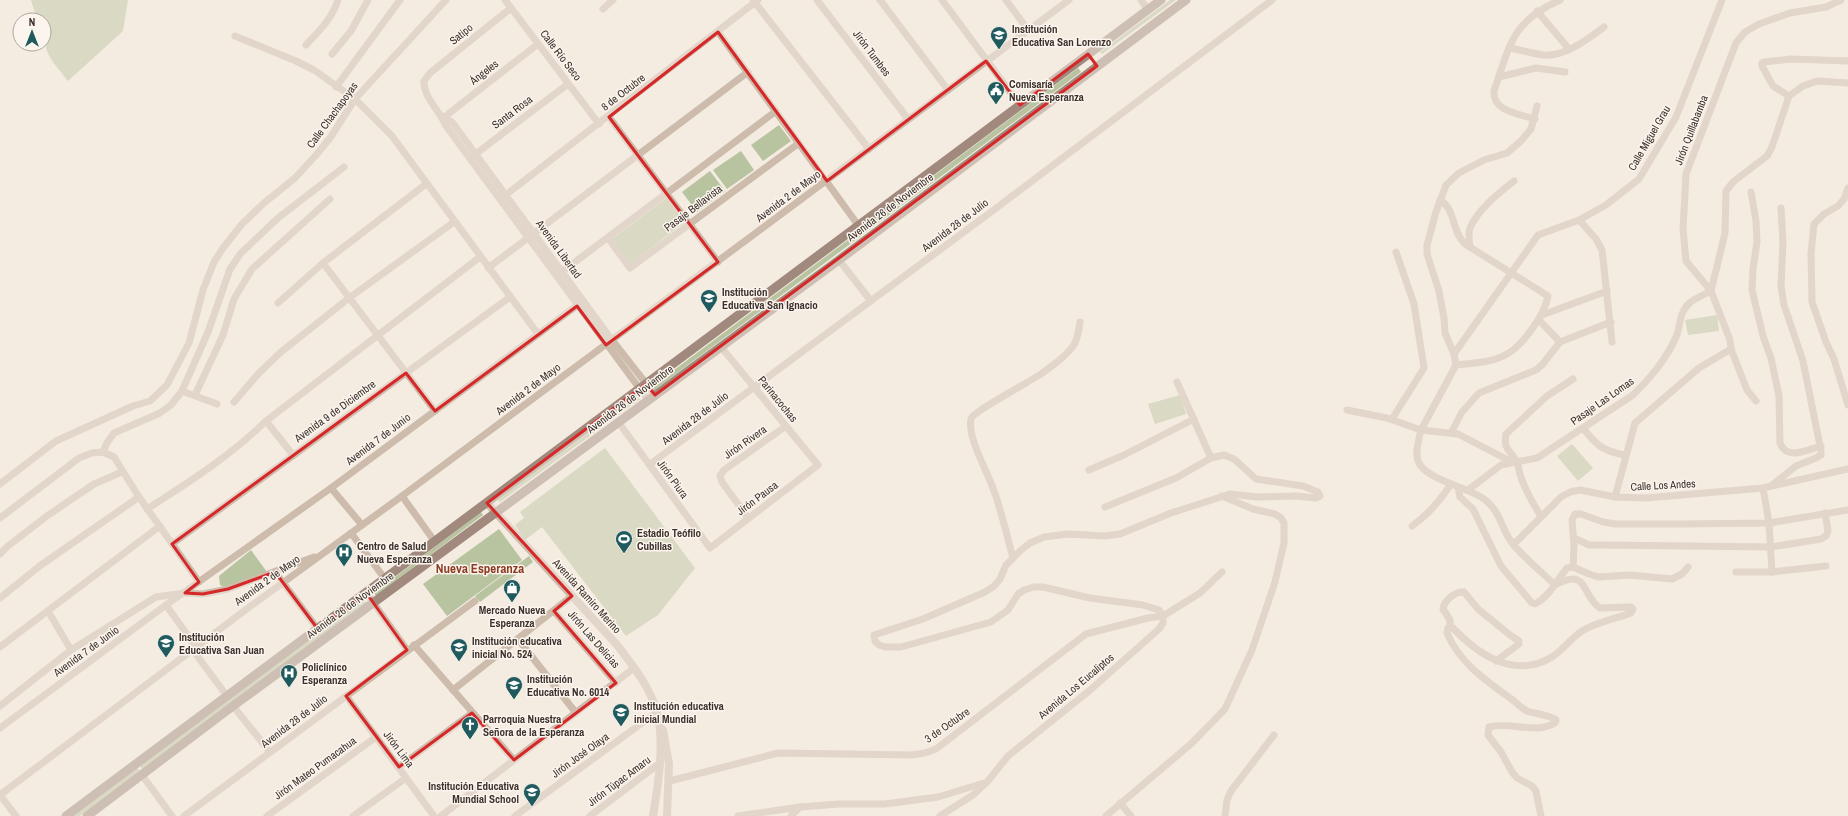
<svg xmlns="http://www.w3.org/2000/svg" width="1848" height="816" viewBox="0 0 1848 816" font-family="'Archivo Narrow',sans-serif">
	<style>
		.green { fill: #b8c4a0 }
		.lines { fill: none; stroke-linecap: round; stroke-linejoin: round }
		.minor { stroke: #cdbbac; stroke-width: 7 }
		.tertiary { stroke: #cdbbac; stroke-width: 8 }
		.secondary { stroke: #a18a7d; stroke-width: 9 }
		.marked { fill: none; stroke: #d62828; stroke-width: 3; stroke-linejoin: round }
		.labels { text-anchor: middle; stroke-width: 3; stroke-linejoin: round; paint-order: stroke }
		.poi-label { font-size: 11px; font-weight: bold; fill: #3b302b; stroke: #fbf5ee; text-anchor: start }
		.street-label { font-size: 11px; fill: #3b302b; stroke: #fbf5ee }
		.quarter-label { font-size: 13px; font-weight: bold; fill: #8c3b22; stroke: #fbf5ee }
	</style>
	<rect width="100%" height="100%" fill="#f4ebe1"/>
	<g class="green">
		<path d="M31,0h97l-5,31 -55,50c-21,-27 -24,-26 -24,-61h-7z"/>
		<path d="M1170,0h6l-74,54 -2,-2z"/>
		<path d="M1078,68l3,4 -428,319 -3,-3z"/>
		<path d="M779,125l12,16 -28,20 -12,-16z"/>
		<path d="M741,151l13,19 -27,19 -14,-19z"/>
		<path d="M710,171l15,20 -28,21 -15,-20z"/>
		<path d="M668,197l18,24 -56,43 -18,-25z"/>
		<path d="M1717,315l2,16 -31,4 -3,-15z"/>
		<path d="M1180,395l6,19 -31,10 -7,-20z"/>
		<path d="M637,397l3,2 -140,103 -2,-2z"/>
		<path d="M1572,444l21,24 -15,13 -21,-25z"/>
		<path d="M605,448l90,120 -37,47 -32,21 -84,-109 -17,13 -10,-15 9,-7 -4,-6z"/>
		<path d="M481,512l2,3 -107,81 -2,-3z"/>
		<path d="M499,529l23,31 -75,56 -24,-32z"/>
		<path d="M251,550l16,22 -43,15 -4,-2 -1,-9z"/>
		<path d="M529,556l4,6 -53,40 -5,-6z"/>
		<path d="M364,599l2,4 -224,166 -2,-3z"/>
		<path d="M132,772l3,3 -55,41h-7z"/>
	</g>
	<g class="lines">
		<g class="minor">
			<path d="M505,0l94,124"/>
			<path d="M753,0l116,149"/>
			<path d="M817,0l91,119"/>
			<path d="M880,0l68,90"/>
			<path d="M942,0l78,105"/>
			<path d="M1006,0l22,30"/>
			<path d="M1141,0l7,10"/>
			<path d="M511,8l-81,65 -6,8c-1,16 16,30 22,45l202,274"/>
			<path d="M603,9l10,-9"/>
			<path d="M1537,11l32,38"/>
			<path d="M718,32l140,193"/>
			<path d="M235,36l61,25 18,9 41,29 37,37 146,198"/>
			<path d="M306,45c13,-14 26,-26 32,-45"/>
			<path d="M1509,48c11,2 23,5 34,7 22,2 45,-16 61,-28"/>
			<path d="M332,54l19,-23 17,-31"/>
			<path d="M1499,77l37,-9 29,4"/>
			<path d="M336,87l64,-87"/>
			<path d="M1789,96l-16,-10 -11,-20v-3l2,-1 27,-3 57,2"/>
			<path d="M609,117l109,145"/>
			<path d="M443,118l9,4 160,218 43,55"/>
			<path d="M443,118l95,-74"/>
			<path d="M1535,119c-16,-5 -43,-8 -41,-28 16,-46 18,-70 66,-91"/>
			<path d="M473,156l95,-72"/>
			<path d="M1848,188l-4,11 -6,7 -14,8 -10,10 -3,29 1,49 14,40 8,17 14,46"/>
			<path d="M1751,192l5,29 1,21 -4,27 -1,21 11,46 8,22 8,38 1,47c7,18 27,7 41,3"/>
			<path d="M503,197l255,-197"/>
			<path d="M1440,200c16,9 11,31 25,44l83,52c-3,18 -25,49 -41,58 -15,9 -35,9 -51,11"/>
			<path d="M1579,220l17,19 6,11 10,92"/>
			<path d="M608,238l22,30 169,-125"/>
			<path d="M1470,247c-1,-7 -2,-13 0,-19 8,-19 29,-35 44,-47"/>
			<path d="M839,260l32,41"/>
			<path d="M323,263l112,148"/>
			<path d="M488,268l260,-196"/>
			<path d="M559,274l217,-163"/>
			<path d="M1711,291l14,-58 1,-42 7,-9 34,-26 5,-9 17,-51 14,-10 14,-5 31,2"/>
			<path d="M278,303l45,-40 103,-79"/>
			<path d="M1542,315l65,-24"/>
			<path d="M1539,320l21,22"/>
			<path d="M1731,349l16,41 9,11"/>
			<path d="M1454,354l84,-119 41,-15 27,-15 33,-26 37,-62 46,-117"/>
			<path d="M1456,365l-35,65c-2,10 -7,24 -2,33 7,16 50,25 65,36 15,11 17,27 26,41 8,13 33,33 45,45 34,-18 25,9 45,23l31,-1 2,2 -2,4c-16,6 -34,9 -49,18 -11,7 -19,19 -30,26 -36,22 -73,-1 -99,-29h-5l-1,5c12,29 38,47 63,65 6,4 11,10 17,13 8,3 24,4 29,9l-1,3c-20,12 -44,-2 -66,4l-1,8 13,17 11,20 5,6 15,8 4,5 5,25"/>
			<path d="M1456,365l-2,-11 -9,-21 -1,-15 -5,-27 -12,-37v-9l9,-33 10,-27 13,-12 25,-13 23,-7 14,-12 10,-12 6,-23"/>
			<path d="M1177,382l34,76"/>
			<path d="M182,391l35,13"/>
			<path d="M195,395l28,-60 11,-36 18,-30 78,-70"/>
			<path d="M234,402l25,-29 22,-21 68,-54 105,-76"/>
			<path d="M1347,410l40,8 34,12 37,4 54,28"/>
			<path d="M1392,419l32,-51 -10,-64 -18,-52"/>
			<path d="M266,421l27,34"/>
			<path d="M619,423l91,125 108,-83 -97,-118"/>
			<path d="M1583,428c14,18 20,23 42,27"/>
			<path d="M1451,433l11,-21 17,-19 57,-23 6,-5 18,-23 51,-20"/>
			<path d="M103,452l4,-9 7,-10 46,-20 11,-8 11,-14 26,-59 22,-63 11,-16 37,-35 66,-51"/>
			<path d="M649,465l342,-253 281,-212"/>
			<path d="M1089,470l35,-15 70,-36"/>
			<path d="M0,484l56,-43 77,-35 17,-5 17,-16 22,-42 14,-53 11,-28 9,-14 19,-24 22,-21 31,-25 22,-24 13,-16 25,-39 91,-99"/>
			<path d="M1771,486l25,-20 20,-8 5,-3v-4l-18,-90 -19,-56 -3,-19 2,-44 -2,-34"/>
			<path d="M1458,487l2,10 13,12 28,57 31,37 3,1c15,-8 22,-24 32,-36l6,-1 16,7 9,3 32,-2 42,4 10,-5 6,-7"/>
			<path d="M331,488l31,37"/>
			<path d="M1763,488l6,35 3,49"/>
			<path d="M1468,490l33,-25 36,-7 96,-63c16,-15 34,-37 43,-58 4,-8 3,-19 8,-27 5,-10 18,-14 27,-19"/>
			<path d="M402,496l33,46"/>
			<path d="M1615,497l20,-74 64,-55 32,-19 -1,-9 -19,-49 -25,-30 -3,-32 3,-55 50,-131 9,-11 14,-8 31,-11 36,-6 15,-7"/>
			<path d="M147,509c42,-27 83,-53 119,-88l214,-164"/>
			<path d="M1541,517c-7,-13 -16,-26 -20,-40 -2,-4 -2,-10 -4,-15 -6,-12 -14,-11 -11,-28l41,-38 26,-17"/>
			<path d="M0,518l79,-60 13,-5 11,-1 11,5 25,40 60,85"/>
			<path d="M748,518l-26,-36 -2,-6 4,-6 62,-44"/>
			<path d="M1412,526c17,-12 28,-25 39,-42"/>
			<path d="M351,533l34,46"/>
			<path d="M1574,538l15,7h13l169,2 50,-8 5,-3 2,-5 -3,-18"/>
			<path d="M172,544l338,-247"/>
			<path d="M1514,544l47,-47 9,-5 10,-2 35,7 31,1 117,-10 85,-19"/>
			<path d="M0,554l8,-8 39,-30 47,-32 28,-12"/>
			<path d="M1013,558c-6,-22 -11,-45 -19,-67 -6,-19 -27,-53 -23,-72 1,-7 60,-38 70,-45 12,-9 27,-19 34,-31 3,-7 4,-14 5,-21"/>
			<path d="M1573,567l1,-21 -2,-26 3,-6h6l22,8 12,2h66l88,-1 79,-13"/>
			<path d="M275,572l42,56"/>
			<path d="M1736,572h36l54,-6"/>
			<path d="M367,594l40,56"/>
			<path d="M0,598l41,-33 98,-68"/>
			<path d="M166,605l30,42"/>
			<path d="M48,611l23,39"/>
			<path d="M554,611l62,72"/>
			<path d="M1450,627v-7l-7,-11c1,-9 13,-18 21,-17l14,17 32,26 9,6v3l-23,17"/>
			<path d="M518,639l58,74"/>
			<path d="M414,645l100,115"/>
			<path d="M0,647l160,-121"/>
			<path d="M192,649l35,47"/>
			<path d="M453,690l119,-94"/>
			<path d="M346,696l88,120"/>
			<path d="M0,706l71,-56 85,-53 29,-4 18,1 25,-5 86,-32"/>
			<path d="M233,706l37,46"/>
			<path d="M0,728l166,-123 165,-117 252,-187"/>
			<path d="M399,767l73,-54"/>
			<path d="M130,769l12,6 30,41"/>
			<path d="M670,781l108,-28 133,2 14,-2 11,-4 150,-115 62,-16 15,-2 -4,-6 -16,-5 -53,-7 -47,-11h-9l-10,3 -6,4 -10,16 -17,12 -90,25h-16l-6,-2 -4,-4 -1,-6 49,-16 62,-27 9,-6 6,-7 6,-14 15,-15 9,-7 14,-6 24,-3 36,2 16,-2 51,-21 59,-19 27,3 39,-1 20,2 4,-2 -2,-4 -15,-6 -47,-7 -22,-20 -10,-4 -13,3 -35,20 -71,29"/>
			<path d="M0,795l244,-184 158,-115 667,-496"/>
			<path d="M0,795l16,21"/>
			<path d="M1120,803l11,13"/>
			<path d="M184,816l291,-215"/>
			<path d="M267,816l109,-79"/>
			<path d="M353,816l53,-38"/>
			<path d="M441,816l193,-148"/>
			<path d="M515,816l142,-104"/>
			<path d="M590,816l70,-53"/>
			<path d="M738,816l62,-9 39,-3h46l53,-7 46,-14"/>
			<path d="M791,816l9,-9"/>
			<path d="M940,816l33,-21 14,-13 21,-26 81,-65 70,-62 4,-6v-7l37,-23 22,-21"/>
			<path d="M1106,816l86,-73 33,-34 27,-59 23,-68 9,-39v-20l-3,-5 -6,-4 -22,-5 -31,-13"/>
			<path d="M1225,816l2,-16 4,-9 43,-56"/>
		</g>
		<g class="tertiary">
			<path d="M487,503l131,143c15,20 32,41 39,66 8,30 1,74 -4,104"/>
			<path d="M663,730l6,34 -2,52"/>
		</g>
		<g class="secondary">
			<path d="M66,816l1095,-816"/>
			<path d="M87,816l146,-110 606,-446 347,-260"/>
		</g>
	</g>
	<path d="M0 0H1848V816H0ZM718,32l109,149 159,-120 34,44 68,-51 9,12 -442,329 -9,-11 -159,119 85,93 -18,15 62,72 -102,77 -42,-47 -73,54 -53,-71 61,-46 -40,-56 -50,34 -42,-56 -47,17 -25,5 -18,-1 14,-11 -27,-38 234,-171 29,38 142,-105 29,39 112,-83 -109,-145z" fill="#f4ebe1" fill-opacity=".55" fill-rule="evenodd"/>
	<path class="marked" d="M718,32l109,149 159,-120 34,44 68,-51 9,12 -442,329 -9,-11 -159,119 85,93 -18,15 62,72 -102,77 -42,-47 -73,54 -53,-71 61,-46 -40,-56 -50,34 -42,-56 -47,17 -25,5 -18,-1 14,-11 -27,-38 234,-171 29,38 142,-105 29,39 112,-83 -109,-145z"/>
	<defs>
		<symbol id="school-pin" viewBox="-11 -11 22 30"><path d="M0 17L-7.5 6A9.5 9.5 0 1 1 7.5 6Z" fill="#1f5a5e" stroke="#fbf5ee"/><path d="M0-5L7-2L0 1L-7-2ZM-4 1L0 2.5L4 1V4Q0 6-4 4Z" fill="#fff"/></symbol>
		<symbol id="civic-pin" viewBox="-11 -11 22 30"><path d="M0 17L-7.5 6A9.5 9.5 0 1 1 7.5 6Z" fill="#1f5a5e" stroke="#fbf5ee"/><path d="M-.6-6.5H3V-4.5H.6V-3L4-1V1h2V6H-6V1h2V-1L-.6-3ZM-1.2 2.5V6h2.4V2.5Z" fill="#fff"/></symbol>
		<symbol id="stadium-pin" viewBox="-11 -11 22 30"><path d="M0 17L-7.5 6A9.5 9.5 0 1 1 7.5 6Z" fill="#1f5a5e" stroke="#fbf5ee"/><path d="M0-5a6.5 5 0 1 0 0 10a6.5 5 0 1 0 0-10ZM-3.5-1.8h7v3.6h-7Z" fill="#fff"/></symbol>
		<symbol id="hospital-pin" viewBox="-11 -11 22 30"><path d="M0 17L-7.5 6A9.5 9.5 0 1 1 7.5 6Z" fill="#1f5a5e" stroke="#fbf5ee"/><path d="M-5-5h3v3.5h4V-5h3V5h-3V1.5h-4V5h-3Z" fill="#fff"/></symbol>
		<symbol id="shop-pin" viewBox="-11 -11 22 30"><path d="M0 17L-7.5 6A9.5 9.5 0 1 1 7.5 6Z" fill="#1f5a5e" stroke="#fbf5ee"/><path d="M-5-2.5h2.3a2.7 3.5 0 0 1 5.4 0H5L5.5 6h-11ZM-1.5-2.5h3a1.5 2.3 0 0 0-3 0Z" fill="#fff"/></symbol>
		<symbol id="church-pin" viewBox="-11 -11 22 30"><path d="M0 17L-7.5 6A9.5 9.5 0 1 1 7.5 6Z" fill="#1f5a5e" stroke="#fbf5ee"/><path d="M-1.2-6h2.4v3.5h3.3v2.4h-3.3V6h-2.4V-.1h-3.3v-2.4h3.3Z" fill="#fff"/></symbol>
	</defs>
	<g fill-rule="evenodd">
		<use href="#school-pin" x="989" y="25" width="20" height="27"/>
		<use href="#civic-pin" x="986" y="80" width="20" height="27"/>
		<use href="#school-pin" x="699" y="288" width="20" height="27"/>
		<use href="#stadium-pin" x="614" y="529" width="20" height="27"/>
		<use href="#hospital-pin" x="334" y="542" width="20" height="27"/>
		<use href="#shop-pin" x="502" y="578" width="20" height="27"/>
		<use href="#school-pin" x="156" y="633" width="20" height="27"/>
		<use href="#school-pin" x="449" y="637" width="20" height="27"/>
		<use href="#hospital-pin" x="279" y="663" width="20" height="27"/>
		<use href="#school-pin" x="504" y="675" width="20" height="27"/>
		<use href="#school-pin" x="611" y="702" width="20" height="27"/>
		<use href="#church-pin" x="460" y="715" width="20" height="27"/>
		<use href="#school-pin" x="522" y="782" width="20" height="27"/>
	</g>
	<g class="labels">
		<g class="poi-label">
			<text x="1012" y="33">Institución<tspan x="1012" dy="13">Educativa San Lorenzo</tspan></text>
			<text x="1009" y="88">Comisaría<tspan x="1009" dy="13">Nueva Esperanza</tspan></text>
			<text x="722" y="296">Institución<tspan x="722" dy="13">Educativa San Ignacio</tspan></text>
			<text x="637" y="537">Estadio Teófilo<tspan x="637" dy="13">Cubillas</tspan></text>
			<text x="357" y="550">Centro de Salud<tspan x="357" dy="13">Nueva Esperanza</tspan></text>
			<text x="512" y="614" text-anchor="middle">Mercado Nueva<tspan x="512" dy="13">Esperanza</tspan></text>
			<text x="179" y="641">Institución<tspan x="179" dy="13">Educativa San Juan</tspan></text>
			<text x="472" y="645">Institución educativa<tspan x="472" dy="13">inicial No. 524</tspan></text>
			<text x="302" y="671">Policlínico<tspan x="302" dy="13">Esperanza</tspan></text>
			<text x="527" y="683">Institución<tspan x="527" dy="13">Educativa No. 6014</tspan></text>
			<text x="634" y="710">Institución educativa<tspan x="634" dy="13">inicial Mundial</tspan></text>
			<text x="483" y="723">Parroquia Nuestra<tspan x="483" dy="13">Señora de la Esperanza</tspan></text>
			<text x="519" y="790" text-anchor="end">Institución Educativa<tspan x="519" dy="13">Mundial School</tspan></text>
		</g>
		<g class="street-label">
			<text transform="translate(461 34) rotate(-39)" y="4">Satipo</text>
			<text transform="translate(872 53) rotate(53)" y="4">Jirón Tumbes</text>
			<text transform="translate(561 55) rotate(53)" y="4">Calle Río Seco</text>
			<text transform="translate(484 72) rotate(-38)" y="4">Ángeles</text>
			<text transform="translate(623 92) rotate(-38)" y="4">8 de Octubre</text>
			<text transform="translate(512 112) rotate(-37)" y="4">Santa Rosa</text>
			<text transform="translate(332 115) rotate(-54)" y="4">Calle Chachapoyas</text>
			<text transform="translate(1691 130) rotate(-69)" y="4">Jirón Quillabamba</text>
			<text transform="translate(1649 138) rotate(-60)" y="4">Calle Miguel Grau</text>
			<text transform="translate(788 196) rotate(-37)" y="4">Avenida 2 de Mayo</text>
			<text transform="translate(890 207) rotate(-37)" y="4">Avenida 26 de Noviembre</text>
			<text transform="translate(693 208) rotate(-37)" y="4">Pasaje Bellavista</text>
			<text transform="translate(955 225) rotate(-37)" y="4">Avenida 28 de Julio</text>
			<text transform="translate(559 249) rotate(54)" y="4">Avenida Libertad</text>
			<text transform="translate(528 389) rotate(-37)" y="4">Avenida 2 de Mayo</text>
			<text transform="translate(630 399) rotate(-37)" y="4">Avenida 26 de Noviembre</text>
			<text transform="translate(778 399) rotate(51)" y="4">Parinacochas</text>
			<text transform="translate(1602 401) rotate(-35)" y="4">Pasaje Las Lomas</text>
			<text transform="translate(335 411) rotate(-36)" y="4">Avenida 9 de Diciembre</text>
			<text transform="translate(695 418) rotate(-37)" y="4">Avenida 28 de Julio</text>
			<text transform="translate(378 439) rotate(-37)" y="4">Avenida 7 de Junio</text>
			<text transform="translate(745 442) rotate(-35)" y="4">Jirón Rivera</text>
			<text transform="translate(673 479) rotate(54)" y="4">Jirón Piura</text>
			<text transform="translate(1663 485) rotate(-3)" y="4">Calle Los Andes</text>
			<text transform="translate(757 498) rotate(-37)" y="4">Jirón Pausa</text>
			<text transform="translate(267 580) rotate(-36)" y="4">Avenida 2 de Mayo</text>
			<text transform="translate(587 596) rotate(48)" y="4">Avenida Ramiro Merino</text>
			<text transform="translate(350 605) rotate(-36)" y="4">Avenida 26 de Noviembre</text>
			<text transform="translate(594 639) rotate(49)" y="4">Jirón Las Delicias</text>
			<text transform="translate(86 651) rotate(-36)" y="4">Avenida 7 de Junio</text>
			<text transform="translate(1076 686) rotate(-40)" y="4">Avenida Los Eucaliptos</text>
			<text transform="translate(294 721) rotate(-37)" y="4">Avenida 28 de Julio</text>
			<text transform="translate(947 725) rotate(-35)" y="4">3 de Octubre</text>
			<text transform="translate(399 749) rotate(53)" y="4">Jirón Lima</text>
			<text transform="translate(580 755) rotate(-36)" y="4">Jirón José Olaya</text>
			<text transform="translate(315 768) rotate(-36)" y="4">Jirón Mateo Pumacahua</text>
			<text transform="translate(619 781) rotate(-37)" y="4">Jirón Túpac Amaru</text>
		</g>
		<g class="quarter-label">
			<text x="480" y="573">Nueva Esperanza</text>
		</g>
	</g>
	<g transform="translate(32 32)"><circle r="19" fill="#fbf5ee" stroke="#aea6a0"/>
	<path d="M0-3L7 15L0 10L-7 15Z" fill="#1f5a5e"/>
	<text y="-6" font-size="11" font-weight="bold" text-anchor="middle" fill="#3b302b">N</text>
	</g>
</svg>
